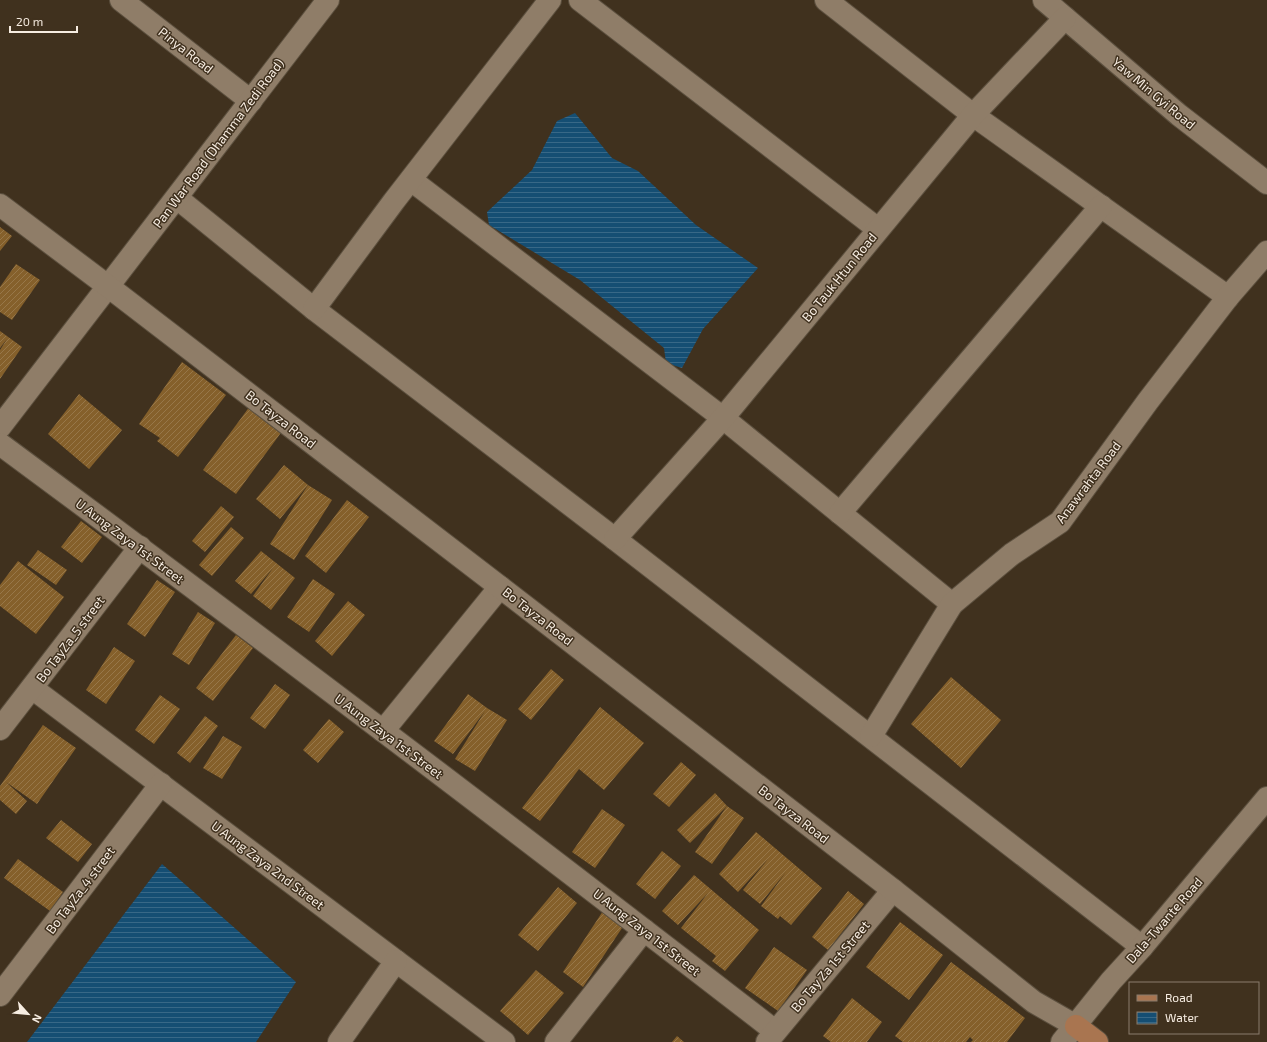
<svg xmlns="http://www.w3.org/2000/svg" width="1267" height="1042" viewBox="0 0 1267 1042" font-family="'Exo 2',sans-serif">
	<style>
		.water { fill: url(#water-rules) }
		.building { fill: url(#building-hatch) }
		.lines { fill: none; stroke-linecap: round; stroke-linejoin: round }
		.minor-casing { stroke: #5c503f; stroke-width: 24 }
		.tertiary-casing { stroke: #5c503f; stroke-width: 24 }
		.secondary-casing { stroke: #5c503f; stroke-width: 24 }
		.primary-casing { stroke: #5c503f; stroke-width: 24 }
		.minor { stroke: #8f7d68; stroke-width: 22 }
		.tertiary { stroke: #8f7d68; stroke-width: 22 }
		.secondary { stroke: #8f7d68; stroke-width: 22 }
		.primary { stroke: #a97550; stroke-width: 22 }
		.labels { text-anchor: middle; stroke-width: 3; stroke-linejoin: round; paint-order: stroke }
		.street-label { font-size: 13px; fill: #f7ede2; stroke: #40311e }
	</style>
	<defs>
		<pattern id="water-rules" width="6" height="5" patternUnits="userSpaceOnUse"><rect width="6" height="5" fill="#154e73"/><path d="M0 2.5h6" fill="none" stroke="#386887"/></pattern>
		<pattern id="building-hatch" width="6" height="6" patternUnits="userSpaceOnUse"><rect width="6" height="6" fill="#85602b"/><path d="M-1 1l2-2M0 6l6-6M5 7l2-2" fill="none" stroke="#977749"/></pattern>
	</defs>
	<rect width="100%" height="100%" fill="#40311e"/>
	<g class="water">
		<path d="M575,113l37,45 26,13 58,54 62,43 -55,61 -21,39 -16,-5 -2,-15 -84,-68 -91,-55 -2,-13 45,-42 25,-49z"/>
		<path d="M162,864l134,118 -40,60h-229z"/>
	</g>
	<g class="building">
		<path d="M0,227l12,9 -12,15z"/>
		<path d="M16,264l24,16 -28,40 -12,-8v-25z"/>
		<path d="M0,331l22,16 -22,32v-29l7,-11 -7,9z"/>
		<path d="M182,362l44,33 -48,62 -21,-16 3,-3 -21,-14z"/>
		<path d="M79,394l43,36 -33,39 -41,-35z"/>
		<path d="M250,406l33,24 -47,64 -33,-24z"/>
		<path d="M284,465l24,20 -28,34 -24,-20z"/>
		<path d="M308,485l24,15 -38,60 -24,-16z"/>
		<path d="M347,500l22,17 -43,56 -21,-17z"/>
		<path d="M221,506l13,11 -29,35 -13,-11z"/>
		<path d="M81,521l21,16 -20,26 -21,-16z"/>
		<path d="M231,527l13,11 -32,38 -13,-11z"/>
		<path d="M38,550l29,20 -11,15 -29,-20z"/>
		<path d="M261,551l34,27 -24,32 -18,-14 20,-28 -22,26 -16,-13z"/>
		<path d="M18,561l46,36 -28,37 -36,-28v-21z"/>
		<path d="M313,579l22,15 -26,38 -22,-15z"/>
		<path d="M157,580l18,12 -30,45 -18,-13z"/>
		<path d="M348,601l17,14 -33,41 -17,-15z"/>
		<path d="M198,612l17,11 -26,42 -17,-11z"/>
		<path d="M236,635l17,13 -40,53 -17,-13z"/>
		<path d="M114,647l21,14 -29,43 -20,-14z"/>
		<path d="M551,669l13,11 -33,40 -13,-11z"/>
		<path d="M951,677l50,43 -40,48 -50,-44z"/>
		<path d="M275,684l15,11 -25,34 -15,-11z"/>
		<path d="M468,694l19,14 20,12 -32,51 -20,-12 30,-48 -32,43 -19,-13z"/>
		<path d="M160,695l20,14 -26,35 -19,-14z"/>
		<path d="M600,707l44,36 -40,47 -25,-21 -39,52 -18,-13z"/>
		<path d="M205,716l13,10 -28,37 -13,-10z"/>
		<path d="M329,719l15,13 -26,31 -15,-13z"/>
		<path d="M43,725l33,23 -39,56 -31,-22 21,19 -11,13 -16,-14v-14z"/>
		<path d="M223,736l19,11 -20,32 -19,-11z"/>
		<path d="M681,762l15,13 -27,32 -16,-13z"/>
		<path d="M715,793l12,13 -37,37 -13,-13z"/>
		<path d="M727,806l17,12 -32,46 -17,-12z"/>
		<path d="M602,809l23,16 -30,43 -23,-16z"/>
		<path d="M61,820l31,24 -14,18 -32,-24z"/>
		<path d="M756,832l66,56 -31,37 -11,-9 -2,3 -17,-13 25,-34 -26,32 -17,-14 25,-31 -30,33 -19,-18z"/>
		<path d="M662,851l19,15 -26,33 -19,-15z"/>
		<path d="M18,859l45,33 -13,19 -46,-33z"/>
		<path d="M694,875l65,55 -34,41 -13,-10 4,-5 -35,-28 27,-35 -30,32 -16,-14z"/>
		<path d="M558,887l19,16 -39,48 -20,-16z"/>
		<path d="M848,891l16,13 -36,46 -16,-13z"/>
		<path d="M603,911l21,14 -41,62 -20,-15z"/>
		<path d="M900,922l43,33 -34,45 -43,-33z"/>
		<path d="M774,947l33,23 -29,41 -33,-23z"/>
		<path d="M951,962l74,56 -18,24h-36l2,-2 -3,-3 -4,5h-63l-8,-6z"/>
		<path d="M536,970l28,23 -36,42 -28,-24z"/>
		<path d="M852,998l30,24 -15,20h-36l-8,-6z"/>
		<path d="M677,1036l7,6h-12z"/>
	</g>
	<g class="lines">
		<defs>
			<g id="minor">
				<path d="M121,0l130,101"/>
				<path d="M580,0l298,229"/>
				<path d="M826,0l147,115 255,182"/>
				<path d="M1044,0l135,115 88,68"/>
				<path d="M411,180l312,238 229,186"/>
				<path d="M177,198l137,111 301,230 527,408"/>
				<path d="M314,309l80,-108 156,-201"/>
				<path d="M0,427l328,-427"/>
				<path d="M0,444c261,193 519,389 775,587"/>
				<path d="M840,513l261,-307"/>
				<path d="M615,539l108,-121 250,-303 92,-97"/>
				<path d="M32,688l472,354"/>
				<path d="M0,729l140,-182"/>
				<path d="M383,731l117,-144"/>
				<path d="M871,736l81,-132 60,-50 48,-32 88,-121 80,-104 39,-45"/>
				<path d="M0,995l161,-211"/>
				<path d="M339,1042l57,-81"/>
				<path d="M556,1042l88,-112"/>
				<path d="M767,1042l126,-152"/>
			</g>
			<path id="tertiary" d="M0,205l109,82 391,300 393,303 141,112 42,24"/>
			<path id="secondary" d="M1062,1042l49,-61 31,-34 125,-149"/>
			<path id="primary" d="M1076,1026l21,16"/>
		</defs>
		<use href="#minor" class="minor-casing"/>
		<use href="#tertiary" class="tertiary-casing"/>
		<use href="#secondary" class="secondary-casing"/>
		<use href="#primary" class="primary-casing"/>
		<use href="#minor" class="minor"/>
		<use href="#tertiary" class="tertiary"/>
		<use href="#secondary" class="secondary"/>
		<use href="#primary" class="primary"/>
	</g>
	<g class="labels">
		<g class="street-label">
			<text transform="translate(186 50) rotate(38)" y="5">Pinya Road</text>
			<text transform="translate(1154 93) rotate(40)" y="5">Yaw Min Gyi Road</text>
			<text transform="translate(218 143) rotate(-53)" y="5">Pan War Road (Dhamma Zedi Road)</text>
			<text transform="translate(839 277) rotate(-51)" y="5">Bo Tauk Htun Road</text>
			<text transform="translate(281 419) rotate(38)" y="5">Bo Tayza Road</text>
			<text transform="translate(1088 482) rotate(-53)" y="5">Anawrahta Road</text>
			<text transform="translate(130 541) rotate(37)" y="5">U Aung Zaya 1st Street</text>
			<text transform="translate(538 616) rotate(38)" y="5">Bo Tayza Road</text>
			<text transform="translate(70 639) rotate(-53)" y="5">Bo TayZa_5 street</text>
			<text transform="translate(389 736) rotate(37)" y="5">U Aung Zaya 1st Street</text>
			<text transform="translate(794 814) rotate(38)" y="5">Bo Tayza Road</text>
			<text transform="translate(268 865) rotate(37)" y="5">U Aung Zaya 2nd Street</text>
			<text transform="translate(80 890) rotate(-53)" y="5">Bo TayZa_4 street</text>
			<text transform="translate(1164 920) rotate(-49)" y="5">Dala-Twante Road</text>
			<text transform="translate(647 932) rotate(38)" y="5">U Aung Zaya 1st Street</text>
			<text transform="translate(830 966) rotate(-50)" y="5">Bo Tay Za 1st Street</text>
		</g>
	</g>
	<rect x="1129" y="982" width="130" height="52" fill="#40311e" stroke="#897c6c"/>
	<rect x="1137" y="995" width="20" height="6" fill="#a97550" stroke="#897c6c"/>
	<text x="1165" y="1002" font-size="12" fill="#f7ede2">Road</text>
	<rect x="1137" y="1012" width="20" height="12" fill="url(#water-rules)" stroke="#897c6c"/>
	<text x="1165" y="1022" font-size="12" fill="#f7ede2">Water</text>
	<g transform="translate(28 1014) rotate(117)" stroke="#40311e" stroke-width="3" paint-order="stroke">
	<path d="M0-3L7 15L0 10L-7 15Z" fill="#f7ede2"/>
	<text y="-6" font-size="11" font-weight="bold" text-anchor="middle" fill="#f7ede2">N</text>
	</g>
	<path d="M10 26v6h67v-6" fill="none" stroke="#f7ede2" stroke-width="2"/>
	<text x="16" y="26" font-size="12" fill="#f7ede2" stroke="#40311e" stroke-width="3" paint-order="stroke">20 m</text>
</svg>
